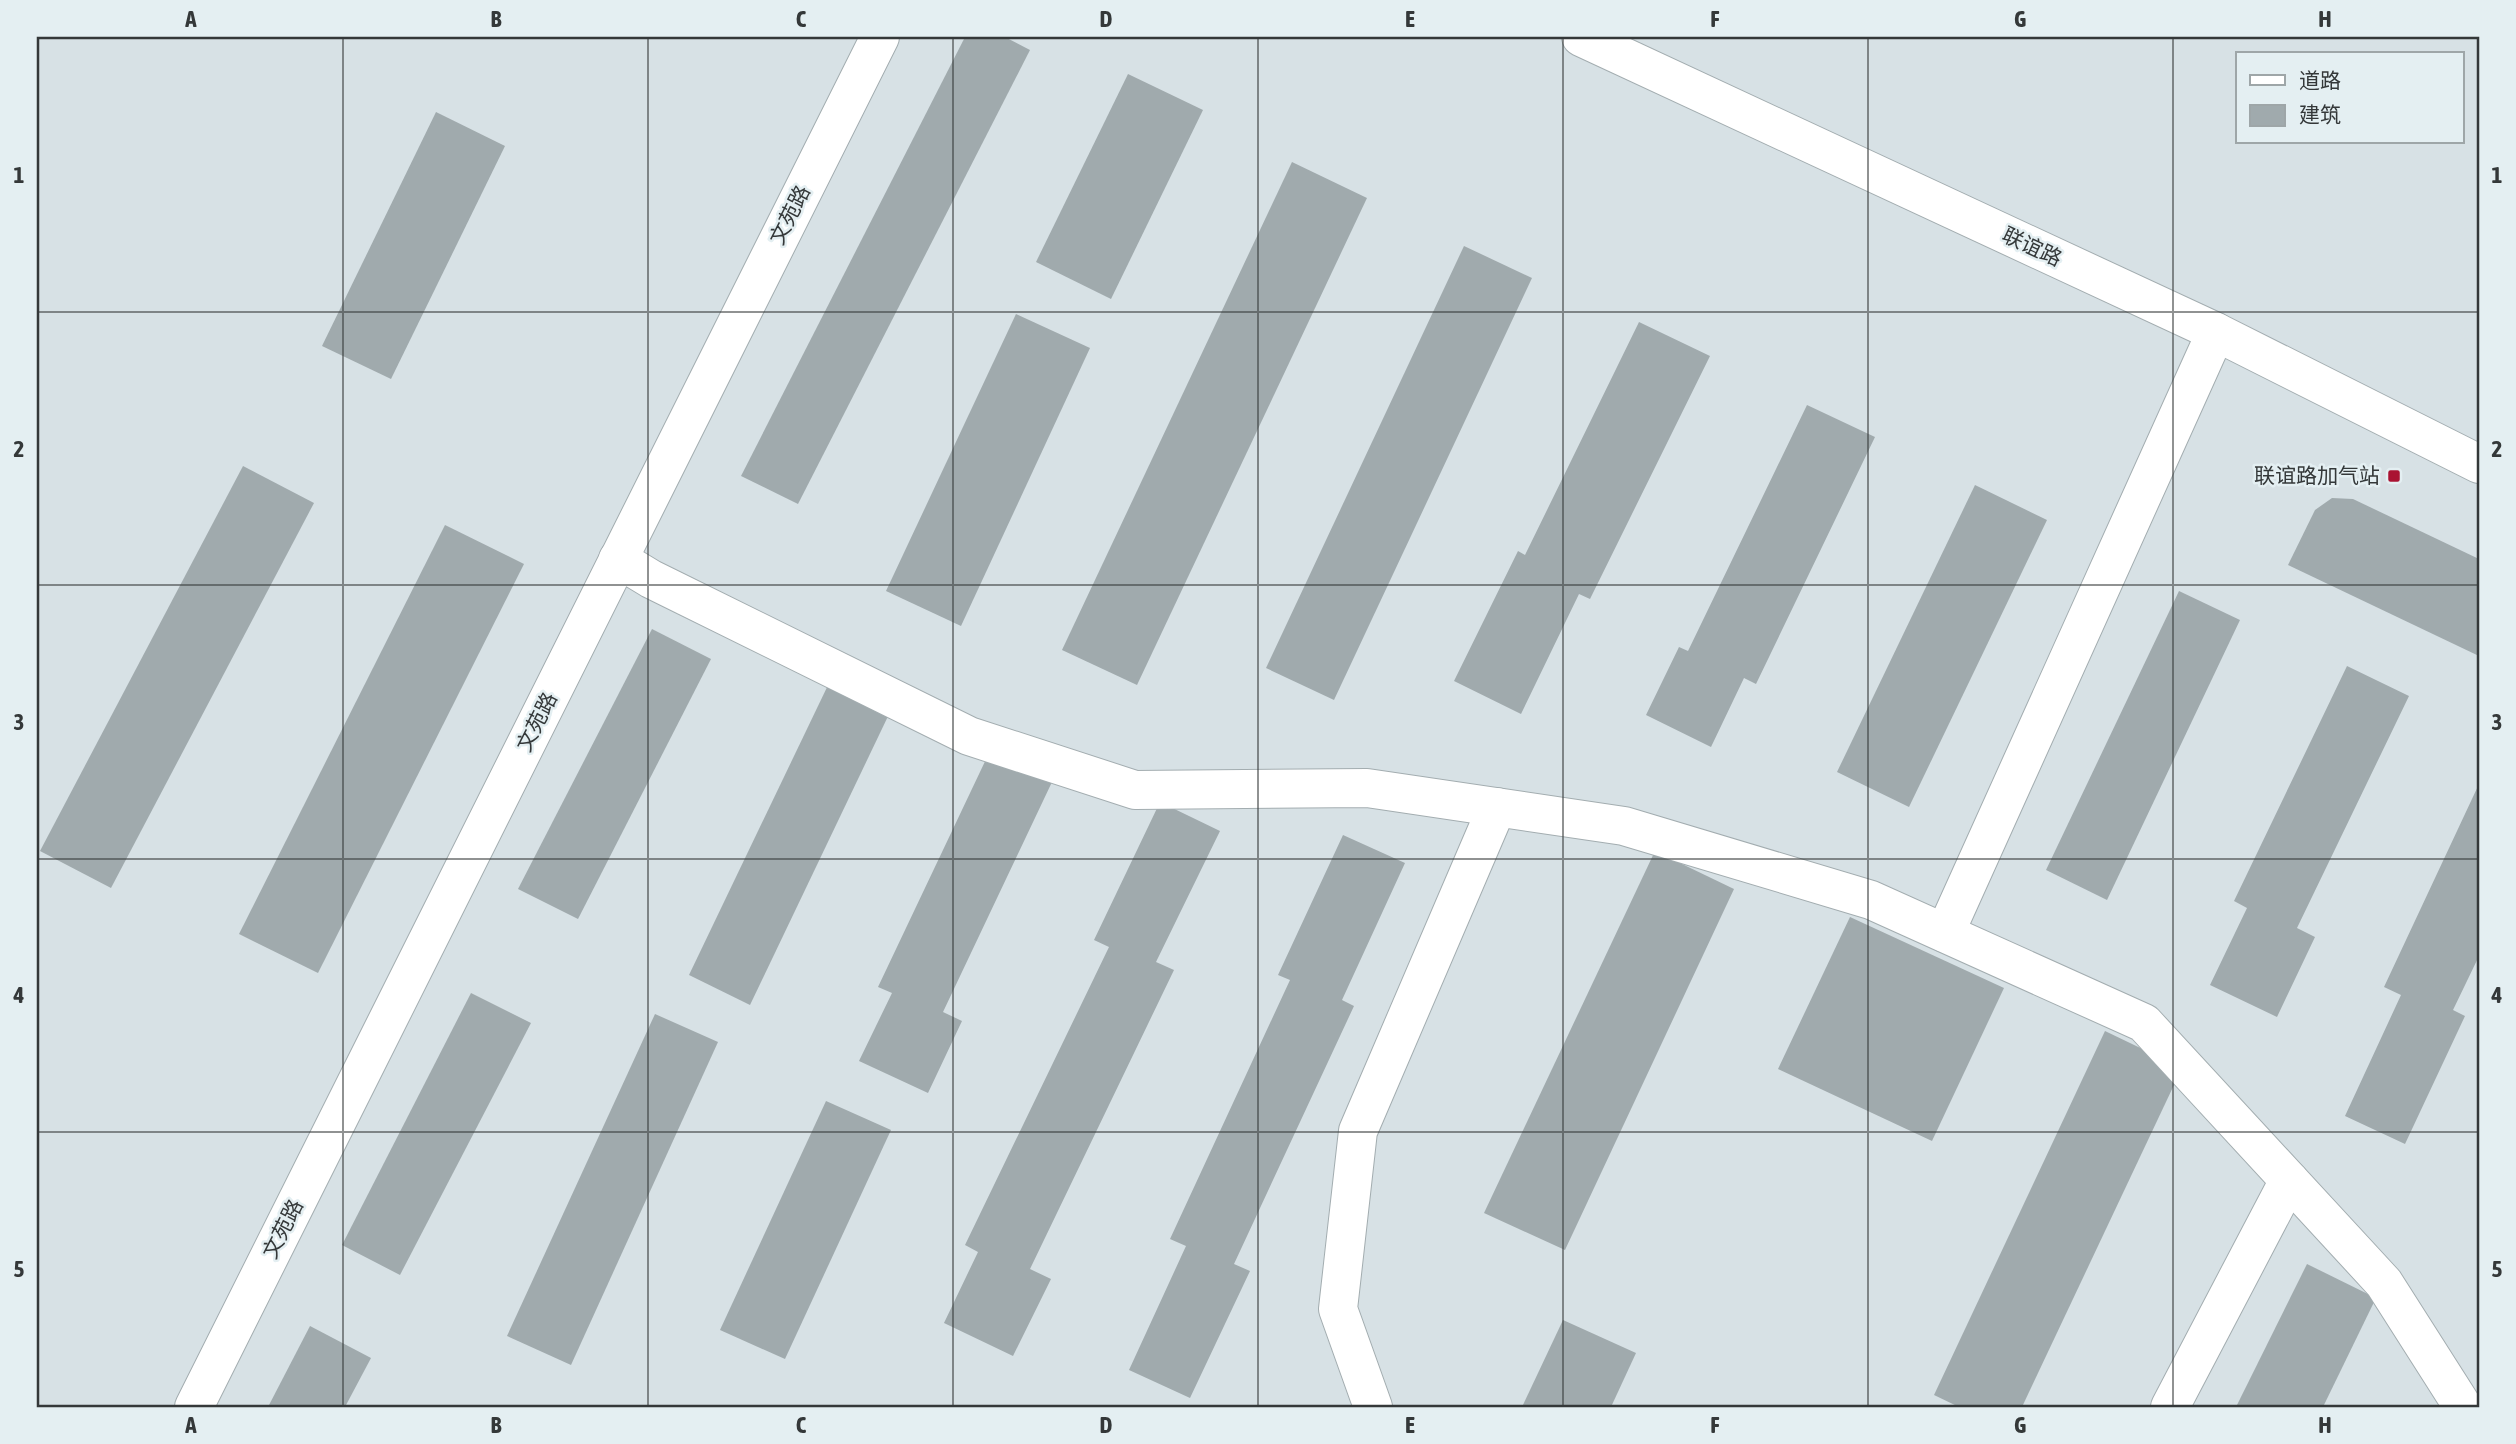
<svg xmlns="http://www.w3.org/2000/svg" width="2516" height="1444" viewBox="0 0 2516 1444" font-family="'Asap Condensed','Noto Sans SC',sans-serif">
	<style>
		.building { fill: #a0aaad }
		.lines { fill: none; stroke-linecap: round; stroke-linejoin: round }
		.minor-casing { stroke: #a3adb0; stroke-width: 40 }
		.minor { stroke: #fff; stroke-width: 38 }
		.grid { fill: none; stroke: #343839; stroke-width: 2; stroke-opacity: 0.55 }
		.poi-dot { fill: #aa1332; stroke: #e4eff2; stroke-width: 2.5 }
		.labels { text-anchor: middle; stroke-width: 5; stroke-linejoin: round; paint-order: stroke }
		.street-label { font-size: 21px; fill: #343839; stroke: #e4eff2 }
		.poi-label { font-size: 21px; fill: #343839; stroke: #e4eff2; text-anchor: end }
		.neatline { fill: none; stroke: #343839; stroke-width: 2.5 }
		.grid-label { font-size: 23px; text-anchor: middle; font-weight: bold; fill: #343839 }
	</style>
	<rect width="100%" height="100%" fill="#d7e1e5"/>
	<g class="building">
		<path d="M965,37h40l25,13 -232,454 -57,-28z"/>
		<path d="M1128,74l75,36 -92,189 -75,-37z"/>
		<path d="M436,112l69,34 -114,233 -69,-33z"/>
		<path d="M1292,162l75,36 -230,487 -75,-35z"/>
		<path d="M1464,246l68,32 -198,422 -68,-32z"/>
		<path d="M1016,314l74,34 -129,278 -75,-35z"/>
		<path d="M1639,322l71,34 -120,243 -11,-5 -58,120 -67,-33 64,-130 7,4z"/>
		<path d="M1807,405l68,32 -119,247 -12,-6 -33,69 -65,-32 33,-68 9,4z"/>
		<path d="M243,466l71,37 -203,385 -71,-37z"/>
		<path d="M1975,485l72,35 -138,287 -72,-35z"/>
		<path d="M2332,498l21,1 126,60v97l-191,-91 27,-55z"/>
		<path d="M445,525l79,39 -206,409 -79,-39z"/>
		<path d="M2179,591l61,29 -133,280 -61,-30z"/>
		<path d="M652,629l59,30 -133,260 -60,-30z"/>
		<path d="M2347,666l62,30 -112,232 18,9 -38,80 -67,-32 37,-77 -13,-7z"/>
		<path d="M830,681l61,29 -141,295 -61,-30z"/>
		<path d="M989,753l63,29 -109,230 19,9 -34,72 -69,-32 33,-68 -14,-6z"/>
		<path d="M2479,784v172l-26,54 12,6 -60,128 -60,-28 56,-121 -17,-8z"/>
		<path d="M1160,802l60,29 -64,131 18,8 -144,299 21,10 -38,77 -69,-33 34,-71 -13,-7 144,-298 -15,-7z"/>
		<path d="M1343,835l62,28 -63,137 12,6 -120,258 16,7 -60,127 -61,-28 57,-124 -16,-7 120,-259 -12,-5z"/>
		<path d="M1655,851l79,38 -169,361 -81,-37z"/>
		<path d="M1850,917l154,71 -72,153 -154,-72z"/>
		<path d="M471,993l60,30 -131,252 -58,-30z"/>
		<path d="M655,1014l63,28 -147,323 -64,-29z"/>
		<path d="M2105,1031l77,37 -160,339h-63l-25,-12z"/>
		<path d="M826,1101l65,29 -106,229 -65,-29z"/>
		<path d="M2307,1264l69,34 -53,109h-87z"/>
		<path d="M1563,1320l73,33 -25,54h-89z"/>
		<path d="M310,1326l61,32 -26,49h-77z"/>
	</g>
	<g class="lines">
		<defs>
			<g id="minor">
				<path d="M1581,37l635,295 263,132"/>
				<path d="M618,559l33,20 318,157 166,54 232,-2 257,38 247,74 273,123 240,260 79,124"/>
				<path d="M1945,933l271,-601"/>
				<path d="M194,1407l686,-1370"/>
				<path d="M1373,1407l-35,-98 20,-178 139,-324"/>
				<path d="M2170,1407l119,-227"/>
			</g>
		</defs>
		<use href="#minor" class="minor-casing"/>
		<use href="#minor" class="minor"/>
	</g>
	<path class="grid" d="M343,37v1370M648,37v1370M953,37v1370M1258,37v1370M1563,37v1370M1868,37v1370M2173,37v1370M37,312h2442M37,585h2442M37,859h2442M37,1132h2442"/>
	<rect class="poi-dot" x="2387" y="469" width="14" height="14" rx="3.5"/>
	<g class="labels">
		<g class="street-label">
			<text transform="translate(790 215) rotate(-63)" y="7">文苑路</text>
			<text transform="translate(2032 247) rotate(25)" y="7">联谊路</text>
			<text transform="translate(537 722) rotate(-63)" y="7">文苑路</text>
			<text transform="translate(283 1229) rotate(-63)" y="7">文苑路</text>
		</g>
		<g class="poi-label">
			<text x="2380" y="483">联谊路加气站</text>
		</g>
	</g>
	<rect width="2516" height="1444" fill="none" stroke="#e4eff2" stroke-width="77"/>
	<rect x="2236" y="52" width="228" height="91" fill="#e4eff2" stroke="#9ea6a8" stroke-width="2"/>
	<rect x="2250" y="75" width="35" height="10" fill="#ffffff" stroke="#9ea6a8" stroke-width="2"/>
	<text x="2299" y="88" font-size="21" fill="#343839">道路</text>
	<rect x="2250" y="105" width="35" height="21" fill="#a0aaad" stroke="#9ea6a8" stroke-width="2"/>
	<text x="2299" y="122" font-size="21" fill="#343839">建筑</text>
	<rect x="38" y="38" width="2440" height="1368" class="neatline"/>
	<g class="grid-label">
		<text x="191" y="27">A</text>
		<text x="496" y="27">B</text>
		<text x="801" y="27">C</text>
		<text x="1106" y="27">D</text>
		<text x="1410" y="27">E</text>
		<text x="1715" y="27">F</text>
		<text x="2020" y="27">G</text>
		<text x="2325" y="27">H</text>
		<text x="19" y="183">1</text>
		<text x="2497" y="183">1</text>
		<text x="19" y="457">2</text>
		<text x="2497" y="457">2</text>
		<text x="19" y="730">3</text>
		<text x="2497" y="730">3</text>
		<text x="19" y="1003">4</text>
		<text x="2497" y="1003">4</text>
		<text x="19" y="1277">5</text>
		<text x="2497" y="1277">5</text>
		<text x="191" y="1433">A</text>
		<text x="496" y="1433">B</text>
		<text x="801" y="1433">C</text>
		<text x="1106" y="1433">D</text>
		<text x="1410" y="1433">E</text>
		<text x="1715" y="1433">F</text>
		<text x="2020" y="1433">G</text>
		<text x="2325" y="1433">H</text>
	</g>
</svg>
